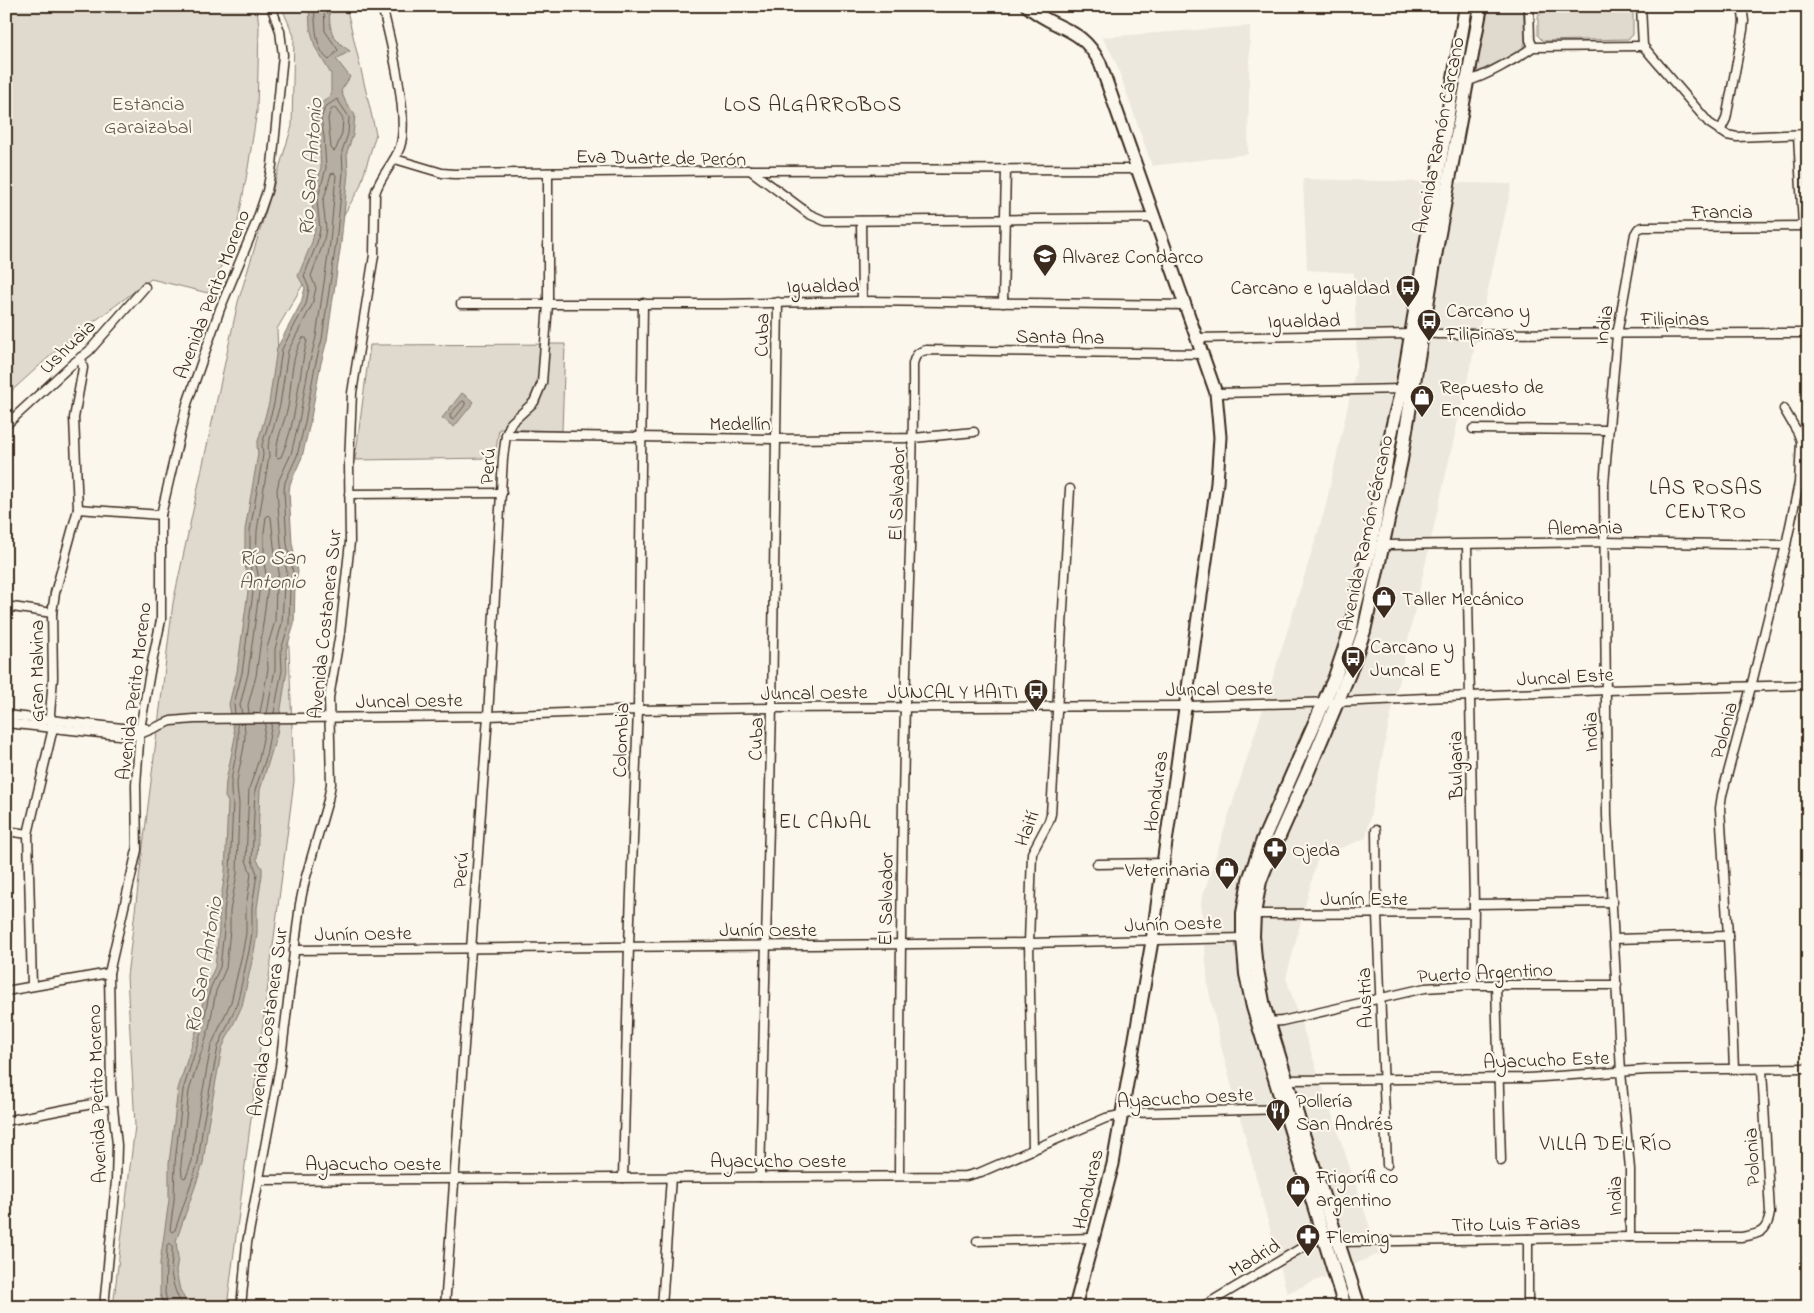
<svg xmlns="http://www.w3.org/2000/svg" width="1814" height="1313" viewBox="0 0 1814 1313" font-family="'Indie Flower',sans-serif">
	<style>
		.built { fill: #ede8dd }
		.green { fill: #dfd9ce; stroke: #8d8276 }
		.water { fill: #b6aea2; stroke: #85796d }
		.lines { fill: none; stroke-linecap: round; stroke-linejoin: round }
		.shore { stroke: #6c5f53; stroke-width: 1 }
		.minor-casing { stroke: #3b2a1e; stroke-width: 11 }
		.secondary-casing { stroke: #3b2a1e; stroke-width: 15 }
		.primary-casing { stroke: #3b2a1e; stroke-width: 16 }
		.minor { stroke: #fbf7ec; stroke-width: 8 }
		.secondary { stroke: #fbf7ec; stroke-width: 11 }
		.primary { stroke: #fbf7ec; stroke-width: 12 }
		.labels { text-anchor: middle; stroke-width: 4.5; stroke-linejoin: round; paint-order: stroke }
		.park-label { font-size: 20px; fill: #64564a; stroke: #fbf7ec }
		.street-label { font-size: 20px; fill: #3b2a1e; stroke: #fbf7ec }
		.poi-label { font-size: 20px; fill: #3b2a1e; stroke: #fbf7ec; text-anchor: start }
		.neighbourhood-label { font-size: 21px; letter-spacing: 1px; fill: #3b2a1e; stroke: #fbf7ec }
		.water-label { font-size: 21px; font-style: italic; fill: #605246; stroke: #fbf7ec }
	</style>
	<rect width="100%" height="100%" fill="#fbf7ec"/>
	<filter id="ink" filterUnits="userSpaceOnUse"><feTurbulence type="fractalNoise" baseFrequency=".02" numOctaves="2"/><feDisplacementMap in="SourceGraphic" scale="10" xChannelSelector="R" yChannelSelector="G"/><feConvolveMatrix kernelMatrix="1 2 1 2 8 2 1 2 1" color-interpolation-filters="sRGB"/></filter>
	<g filter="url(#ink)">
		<g class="built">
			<path d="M1250,26l-2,128 -96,12 -37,-106 -13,-23z"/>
			<path d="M1303,179l209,5 -124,544 -22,110 -48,19 -32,121 93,276 -92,39 -65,-243 -14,-63 -7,-85 72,-225 52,-168 32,-145 -3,-91 -47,-3z"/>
		</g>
		<g class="green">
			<path d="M6,6h251l2,22 -2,83 -9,57 -13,70 -27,55 -57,-14 -91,68 -54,49z"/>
			<path d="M281,6h65l30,128 -16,53 -83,142 17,452 -67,526h-114l22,-181 -8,-150 46,-373 65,-301 54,-176 2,-90z"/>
			<path d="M1489,6h34l2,37 -3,7 -44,22 -3,-10z"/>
			<path d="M1627,10l6,3v22l-5,4 -85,2 -5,-5v-20l6,-5z"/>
			<path d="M565,344l-3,87 -63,-2 -4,29 -140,2 15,-115z"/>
		</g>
		<g class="water">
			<path d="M309,6h20c1,24 0,31 21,45l-14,8 14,18 -9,14 5,12 9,12 -2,20 -6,17 1,21 -7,70 -14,97 -7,27 -10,56 -8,34 -12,27 -1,8 3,51 6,29 -3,13 -1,40 -8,25 1,20 -10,64 -17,56 -3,70 5,8v7l-5,33v26l-3,18 -12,54 -20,42 -14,76 -5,40 -27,77 2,17 -2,13 4,19 9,17h-25l-4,-13v-31l9,-63v-37l9,-74 20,-64 8,-38 9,-20 4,-37v-19l6,-38 3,-71 -3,-5 1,-16 9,-44 -6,-33 8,-32 12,-88 -4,-19v-35l13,-76 -1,-9 12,-42 8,-55 24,-45 4,-15 -7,-12 14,-34 3,-13 -3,-28 9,-33 -2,-31 -3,-18 4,-15 11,-8v-22l-16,-27 -5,-20z"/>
			<path d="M462,393l12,9 -20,25 -12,-9z"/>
		</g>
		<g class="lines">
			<g class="shore">
				<path d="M314,6c2,17 0,43 15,54l9,-10 -13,-19 -1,-25"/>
				<path d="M335,108l8,11 -1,14 -6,16 -2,2 -3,-3 -3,-29 2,-8z"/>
				<path d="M303,338h3l1,2c-9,38 -10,83 -26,117l-3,1 -2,-2c0,-17 8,-32 12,-49 4,-23 2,-50 15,-69z"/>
				<path d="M463,401l2,1v3l-11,14h-3l-1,-4z"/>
				<path d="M249,713l-1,-8 8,-29 12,-90 -4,-23v-31l2,-15 3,-2 2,2 3,29 5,26 -3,12 -1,37 -8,27 1,21 -8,44"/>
				<path d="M235,714l-1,-10 8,-31 12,-88 -4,-20v-34l13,-76 -1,-10 12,-41 8,-55 24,-45 3,-16 -5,-12 13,-33 3,-14 -3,-28 9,-33 -2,-31 -3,-18 4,-12 12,-8 12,18 -1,17 -6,17 1,22 -7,70 -14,96 -7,27 -10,56 -8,34 -12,26 -1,9 3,53 6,28 -3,13 -1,39 -8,26 1,20 -8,43"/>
				<path d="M242,714l-2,-9 8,-31 12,-89 -4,-21 1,-33 12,-75 -1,-10 12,-41 8,-54 24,-46 4,-17 -5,-12 12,-32 3,-15 -3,-27 8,-28 3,-1 2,2 -6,67 -14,95 -7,28 -10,56 -8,33 -12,26 -2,10 4,55 6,27 -3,12 -2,39 -7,26v20l-8,44"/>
				<path d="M244,723c4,21 -5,39 -7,60 0,7 1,13 2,20l-2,71 -7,37v19l-4,38 -10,23 -7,37 -20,63 -8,73 1,12 2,2 2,-1 6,-16 5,-38 14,-77 20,-44 12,-52 3,-17v-26l5,-33 -5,-14 3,-71 10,-30 7,-36"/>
				<path d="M237,724c6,27 -12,52 -4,78l-3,71 -6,38v19l-4,37 -10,22 -7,37 -20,64 -8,73 -1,37 -4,30 2,2 3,-2 23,-67 5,-39 15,-77 19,-43 12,-53 3,-18v-26l5,-33 -5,-14 3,-70 10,-29 7,-38"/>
				<path d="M168,1307l-3,-14 2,-48 2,-2 3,2c1,10 -1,19 -1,28 2,13 6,23 12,34"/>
			</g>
			<defs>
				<g id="minor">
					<path d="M1529,6l1,34 3,7"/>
					<path d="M1641,6l2,40 66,77 18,12 10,2 71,-3"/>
					<path d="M1464,81c13,1 58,-26 69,-34l110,-1"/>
					<path d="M1720,131l6,-12 17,-89 1,-9 -2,-15"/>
					<path d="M1798,135l5,91"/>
					<path d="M395,159l47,14 12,1 296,-4 59,44 16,7 329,-3"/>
					<path d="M750,170l387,-1"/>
					<path d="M861,221l1,80"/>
					<path d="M1003,303l3,-133"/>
					<path d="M461,304h260l141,-3 323,4"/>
					<path d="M1423,333l15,1 370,-1"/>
					<path d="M1197,338l215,-4"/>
					<path d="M1216,393l186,-4"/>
					<path d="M6,425l64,-59 19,-15 56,-64"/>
					<path d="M1473,429l134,1"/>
					<path d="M506,435l269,4 139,-1 60,-6"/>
					<path d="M349,494l153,-1"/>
					<path d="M78,509l83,6"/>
					<path d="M1384,545l220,-3 182,3"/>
					<path d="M1467,545l7,359 -1,81"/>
					<path d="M6,606l46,7"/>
					<path d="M6,715l116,13h23"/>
					<path d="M6,723l122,13 12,-2 31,-13 23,-2 294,-3 150,-6 134,-2 414,-2 151,-4 269,-12 202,-5"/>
					<path d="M1376,830l1,85 10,250"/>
					<path d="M6,831l22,3"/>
					<path d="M1097,864l67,-1"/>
					<path d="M1474,904l139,-2"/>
					<path d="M1254,914l219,-1"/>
					<path d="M1614,939l114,-3"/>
					<path d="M294,950l735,-7 214,-5"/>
					<path d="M1496,985l5,176"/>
					<path d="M32,986l-4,-152 25,-106 -3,-14 3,-36 -1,-65 3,-20 23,-84 -4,-91 9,-50 -2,-11"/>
					<path d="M6,991l103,-18"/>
					<path d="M1269,1022l13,-1 143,-33 48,-3h144"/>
					<path d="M1734,1068l-6,-132 -8,-128 2,-13 29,-108 35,-142 13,-62 2,-42 -3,-8 -14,-24"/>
					<path d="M1286,1080l242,-2 119,-8 161,-2"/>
					<path d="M6,1121l106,-21"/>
					<path d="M1033,1150l-4,-207 3,-90 17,-32 2,-7 19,-325"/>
					<path d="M899,1175c1,-156 2,-312 6,-469 3,-114 9,-228 8,-342 2,-8 4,-12 13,-14l277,4"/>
					<path d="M760,1177l12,-469 6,-406"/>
					<path d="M623,1178l6,-233 9,-235 5,-407"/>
					<path d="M260,1180l706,-4 15,-4 125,-54 24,-5 154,-4"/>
					<path d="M1630,1237v-68l-9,-97 -14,-256 -3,-332 13,-149 18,-101 3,-5 5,-2 165,-1"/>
					<path d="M1528,1239v68"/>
					<path d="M977,1241l117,-3"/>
					<path d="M446,1305l38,2"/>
					<path d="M104,1307l12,-126 1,-36 -6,-56 -2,-116 28,-123 -1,-65 4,-56 10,-57 11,-52v-105l26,-111 33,-95 36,-86 11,-32 5,-26 11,-110 -3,-24 -9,-25"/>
					<path d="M241,1307l6,-64 33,-177 20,-162 5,-24 23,-80 3,-16 -2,-86 11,-65 10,-91 -1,-79 3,-70 22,-138 1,-61c4,-17 19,-30 25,-47 10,-30 -10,-109 -18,-141"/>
					<path d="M445,1307l43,-591 15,-258 3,-23 5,-12 23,-21 8,-19 6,-79v-131"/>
					<path d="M662,1307l9,-130"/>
					<path d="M1202,1307l111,-66 11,-4 15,5 291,-5h111c18,-3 26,-4 29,-24l-8,-144"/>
				</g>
				<path id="secondary" d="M1027,6c28,25 53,18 73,57l116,330 4,44 -3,46 -65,458 -39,223 -38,143"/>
				<g id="primary">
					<path d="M1345,1307l-92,-300 -7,-33 -3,-36v-25l6,-33 14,-40 72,-163 16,-48 3,-18 17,-67 22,-120 9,-35 64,-383"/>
					<path d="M1359,1307l-56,-173 -39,-127 -9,-48 -2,-23 1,-22 6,-33 8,-20 39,-87 42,-100 15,-43 37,-171 37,-221 43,-233"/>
				</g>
			</defs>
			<use href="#minor" class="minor-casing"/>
			<use href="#secondary" class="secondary-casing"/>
			<use href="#primary" class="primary-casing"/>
			<use href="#minor" class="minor"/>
			<use href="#secondary" class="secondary"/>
			<use href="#primary" class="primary"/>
		</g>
	</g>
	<defs>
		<symbol id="school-pin" viewBox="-11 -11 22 30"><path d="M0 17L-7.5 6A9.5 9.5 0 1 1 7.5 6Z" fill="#3b2a1e" stroke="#fbf7ec"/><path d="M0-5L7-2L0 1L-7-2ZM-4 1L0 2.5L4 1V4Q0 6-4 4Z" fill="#fff"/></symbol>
		<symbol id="bus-pin" viewBox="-11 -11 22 30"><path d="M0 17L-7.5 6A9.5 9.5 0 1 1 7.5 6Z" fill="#3b2a1e" stroke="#fbf7ec"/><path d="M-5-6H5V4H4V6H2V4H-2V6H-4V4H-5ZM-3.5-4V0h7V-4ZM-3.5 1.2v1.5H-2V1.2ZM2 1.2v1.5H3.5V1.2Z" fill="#fff"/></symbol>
		<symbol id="shop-pin" viewBox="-11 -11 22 30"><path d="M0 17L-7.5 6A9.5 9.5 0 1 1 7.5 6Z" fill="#3b2a1e" stroke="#fbf7ec"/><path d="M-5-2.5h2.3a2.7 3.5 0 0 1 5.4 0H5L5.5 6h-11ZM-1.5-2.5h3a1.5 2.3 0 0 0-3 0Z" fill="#fff"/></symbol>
		<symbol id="pharmacy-pin" viewBox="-11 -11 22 30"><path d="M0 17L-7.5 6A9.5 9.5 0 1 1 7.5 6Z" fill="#3b2a1e" stroke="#fbf7ec"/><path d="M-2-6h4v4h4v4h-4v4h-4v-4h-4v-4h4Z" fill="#fff"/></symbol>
		<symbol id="restaurant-pin" viewBox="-11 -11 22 30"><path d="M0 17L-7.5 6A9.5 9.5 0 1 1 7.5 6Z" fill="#3b2a1e" stroke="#fbf7ec"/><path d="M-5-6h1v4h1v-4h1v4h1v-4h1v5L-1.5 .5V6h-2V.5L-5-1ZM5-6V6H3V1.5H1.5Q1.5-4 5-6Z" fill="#fff"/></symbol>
	</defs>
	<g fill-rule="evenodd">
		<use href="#school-pin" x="1031" y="242" width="28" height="38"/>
		<use href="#bus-pin" x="1394" y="273" width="28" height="38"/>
		<use href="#bus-pin" x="1415" y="307" width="28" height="38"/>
		<use href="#shop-pin" x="1408" y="383" width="28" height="38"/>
		<use href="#shop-pin" x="1370" y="584" width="28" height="38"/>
		<use href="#bus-pin" x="1339" y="644" width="28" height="38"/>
		<use href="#bus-pin" x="1022" y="677" width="28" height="38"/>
		<use href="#pharmacy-pin" x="1261" y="835" width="28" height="38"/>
		<use href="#shop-pin" x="1213" y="855" width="28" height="38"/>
		<use href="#restaurant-pin" x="1264" y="1097" width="28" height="38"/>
		<use href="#shop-pin" x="1284" y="1173" width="28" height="38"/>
		<use href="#pharmacy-pin" x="1294" y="1222" width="28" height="38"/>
	</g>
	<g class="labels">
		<g class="park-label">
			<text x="148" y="110">Estancia<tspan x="148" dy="23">Garaizabal</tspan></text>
		</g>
		<g class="street-label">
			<text transform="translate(1438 135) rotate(-79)" y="7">Avenida Ramón Cárcano</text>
			<text transform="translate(661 157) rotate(1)" y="7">Eva Duarte de Perón</text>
			<text x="1722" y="218">Francia</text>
			<text transform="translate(823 285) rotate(-1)" y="7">Igualdad</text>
			<text transform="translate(211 294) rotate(-69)" y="7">Avenida Perito Moreno</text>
			<text x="1675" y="325">Filipinas</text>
			<text transform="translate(1304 320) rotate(-1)" y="7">Igualdad</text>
			<text transform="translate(1603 325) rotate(-82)" y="7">India</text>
			<text transform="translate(761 335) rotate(-89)" y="7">Cuba</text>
			<text transform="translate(1060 336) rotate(1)" y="7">Santa Ana</text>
			<text transform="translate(67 346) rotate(-44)" y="7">Ushuaia</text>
			<text x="740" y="430">Medellín</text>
			<text transform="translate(487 466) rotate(-86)" y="7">Perú</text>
			<text transform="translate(896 494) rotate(-88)" y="7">El Salvador</text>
			<text transform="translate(1585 527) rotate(-1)" y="7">Alemania</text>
			<text transform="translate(1365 533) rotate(-78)" y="7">Avenida Ramón Cárcano</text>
			<text transform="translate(324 624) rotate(-84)" y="7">Avenida Costanera Sur</text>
			<text transform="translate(36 671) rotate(-90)" y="7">Gran Malvina</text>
			<text transform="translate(1565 676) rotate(-3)" y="7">Juncal Este</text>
			<text transform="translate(1219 688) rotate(-1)" y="7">Juncal Oeste</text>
			<text transform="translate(133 691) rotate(-83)" y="7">Avenida Perito Moreno</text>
			<text transform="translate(814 692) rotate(-1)" y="7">Juncal Oeste</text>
			<text transform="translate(409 700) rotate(-1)" y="7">Juncal Oeste</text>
			<text transform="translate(1723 730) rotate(-75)" y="7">Polonia</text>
			<text transform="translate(1590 732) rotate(-91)" y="7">India</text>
			<text transform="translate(755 739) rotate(-88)" y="7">Cuba</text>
			<text transform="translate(620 740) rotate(-88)" y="7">Colombia</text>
			<text transform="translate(1455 765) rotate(-91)" y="7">Bulgaria</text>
			<text transform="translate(1155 791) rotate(-82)" y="7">Honduras</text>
			<text transform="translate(1026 828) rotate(-69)" y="7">Haití</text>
			<text transform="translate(460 870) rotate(-86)" y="7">Perú</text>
			<text x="1364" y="905">Junín Este</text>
			<text transform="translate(885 899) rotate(-89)" y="7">El Salvador</text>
			<text transform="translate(1173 923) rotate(-2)" y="7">Junín Oeste</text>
			<text x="768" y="936">Junín Oeste</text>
			<text transform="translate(363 933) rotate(-1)" y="7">Junín Oeste</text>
			<text transform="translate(1485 972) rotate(-3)" y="7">Puerto Argentino</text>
			<text transform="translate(1364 998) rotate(-92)" y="7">Austria</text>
			<text transform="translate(267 1022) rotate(-82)" y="7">Avenida Costanera Sur</text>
			<text transform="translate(1546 1059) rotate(-2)" y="7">Ayacucho Este</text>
			<text transform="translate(96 1094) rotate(-92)" y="7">Avenida Perito Moreno</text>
			<text transform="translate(1185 1097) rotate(-3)" y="7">Ayacucho Oeste</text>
			<text transform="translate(1751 1157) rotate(-93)" y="7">Polonia</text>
			<text x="778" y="1167">Ayacucho Oeste</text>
			<text x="373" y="1170">Ayacucho Oeste</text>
			<text transform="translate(1087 1189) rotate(-77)" y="7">Honduras</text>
			<text transform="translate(1614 1196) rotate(-90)" y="7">India</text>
			<text transform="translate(1516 1223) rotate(-1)" y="7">Tito Luis Farias</text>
			<text transform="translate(1254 1257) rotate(-31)" y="7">Madrid</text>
		</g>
		<g class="poi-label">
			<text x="1062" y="263">Alvarez Condarco</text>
			<text x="1390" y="294" text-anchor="end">Carcano e Igualdad</text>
			<text x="1446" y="317">Carcano y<tspan x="1446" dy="23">Filipinas</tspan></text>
			<text x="1440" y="393">Repuesto de<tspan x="1440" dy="23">Encendido</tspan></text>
			<text x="1402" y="605">Taller Mecánico</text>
			<text x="1370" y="653">Carcano y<tspan x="1370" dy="23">Juncal E</tspan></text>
			<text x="1018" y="698" text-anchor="end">JUNCAL Y HAITI</text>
			<text x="1292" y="856">Ojeda</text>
			<text x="1210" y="876" text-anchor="end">Veterinaria</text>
			<text x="1296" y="1107">Pollería<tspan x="1296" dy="23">San Andrés</tspan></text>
			<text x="1316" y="1183">Frigorífico<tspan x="1316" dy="23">argentino</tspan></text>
			<text x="1326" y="1243">Fleming</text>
		</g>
		<g class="neighbourhood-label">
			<text x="813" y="111">LOS ALGARROBOS</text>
			<text x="1706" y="494">LAS ROSAS<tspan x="1706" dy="24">CENTRO</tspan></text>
			<text x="825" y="828">EL CANAL</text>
			<text x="1606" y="1150">VILLA DEL RÍO</text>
		</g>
		<g class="water-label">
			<text transform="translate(310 167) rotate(-86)" y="7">Río San Antonio</text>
			<text x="272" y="564">Río San<tspan x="272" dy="24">Antonio</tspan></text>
			<text transform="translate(203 965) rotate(-80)" y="7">Río San Antonio</text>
		</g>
	</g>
	<rect width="1814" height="1313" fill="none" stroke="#fbf7ec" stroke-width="25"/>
	<rect x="12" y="12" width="1789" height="1288" fill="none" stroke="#3b2a1e" stroke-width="2" filter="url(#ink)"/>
</svg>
